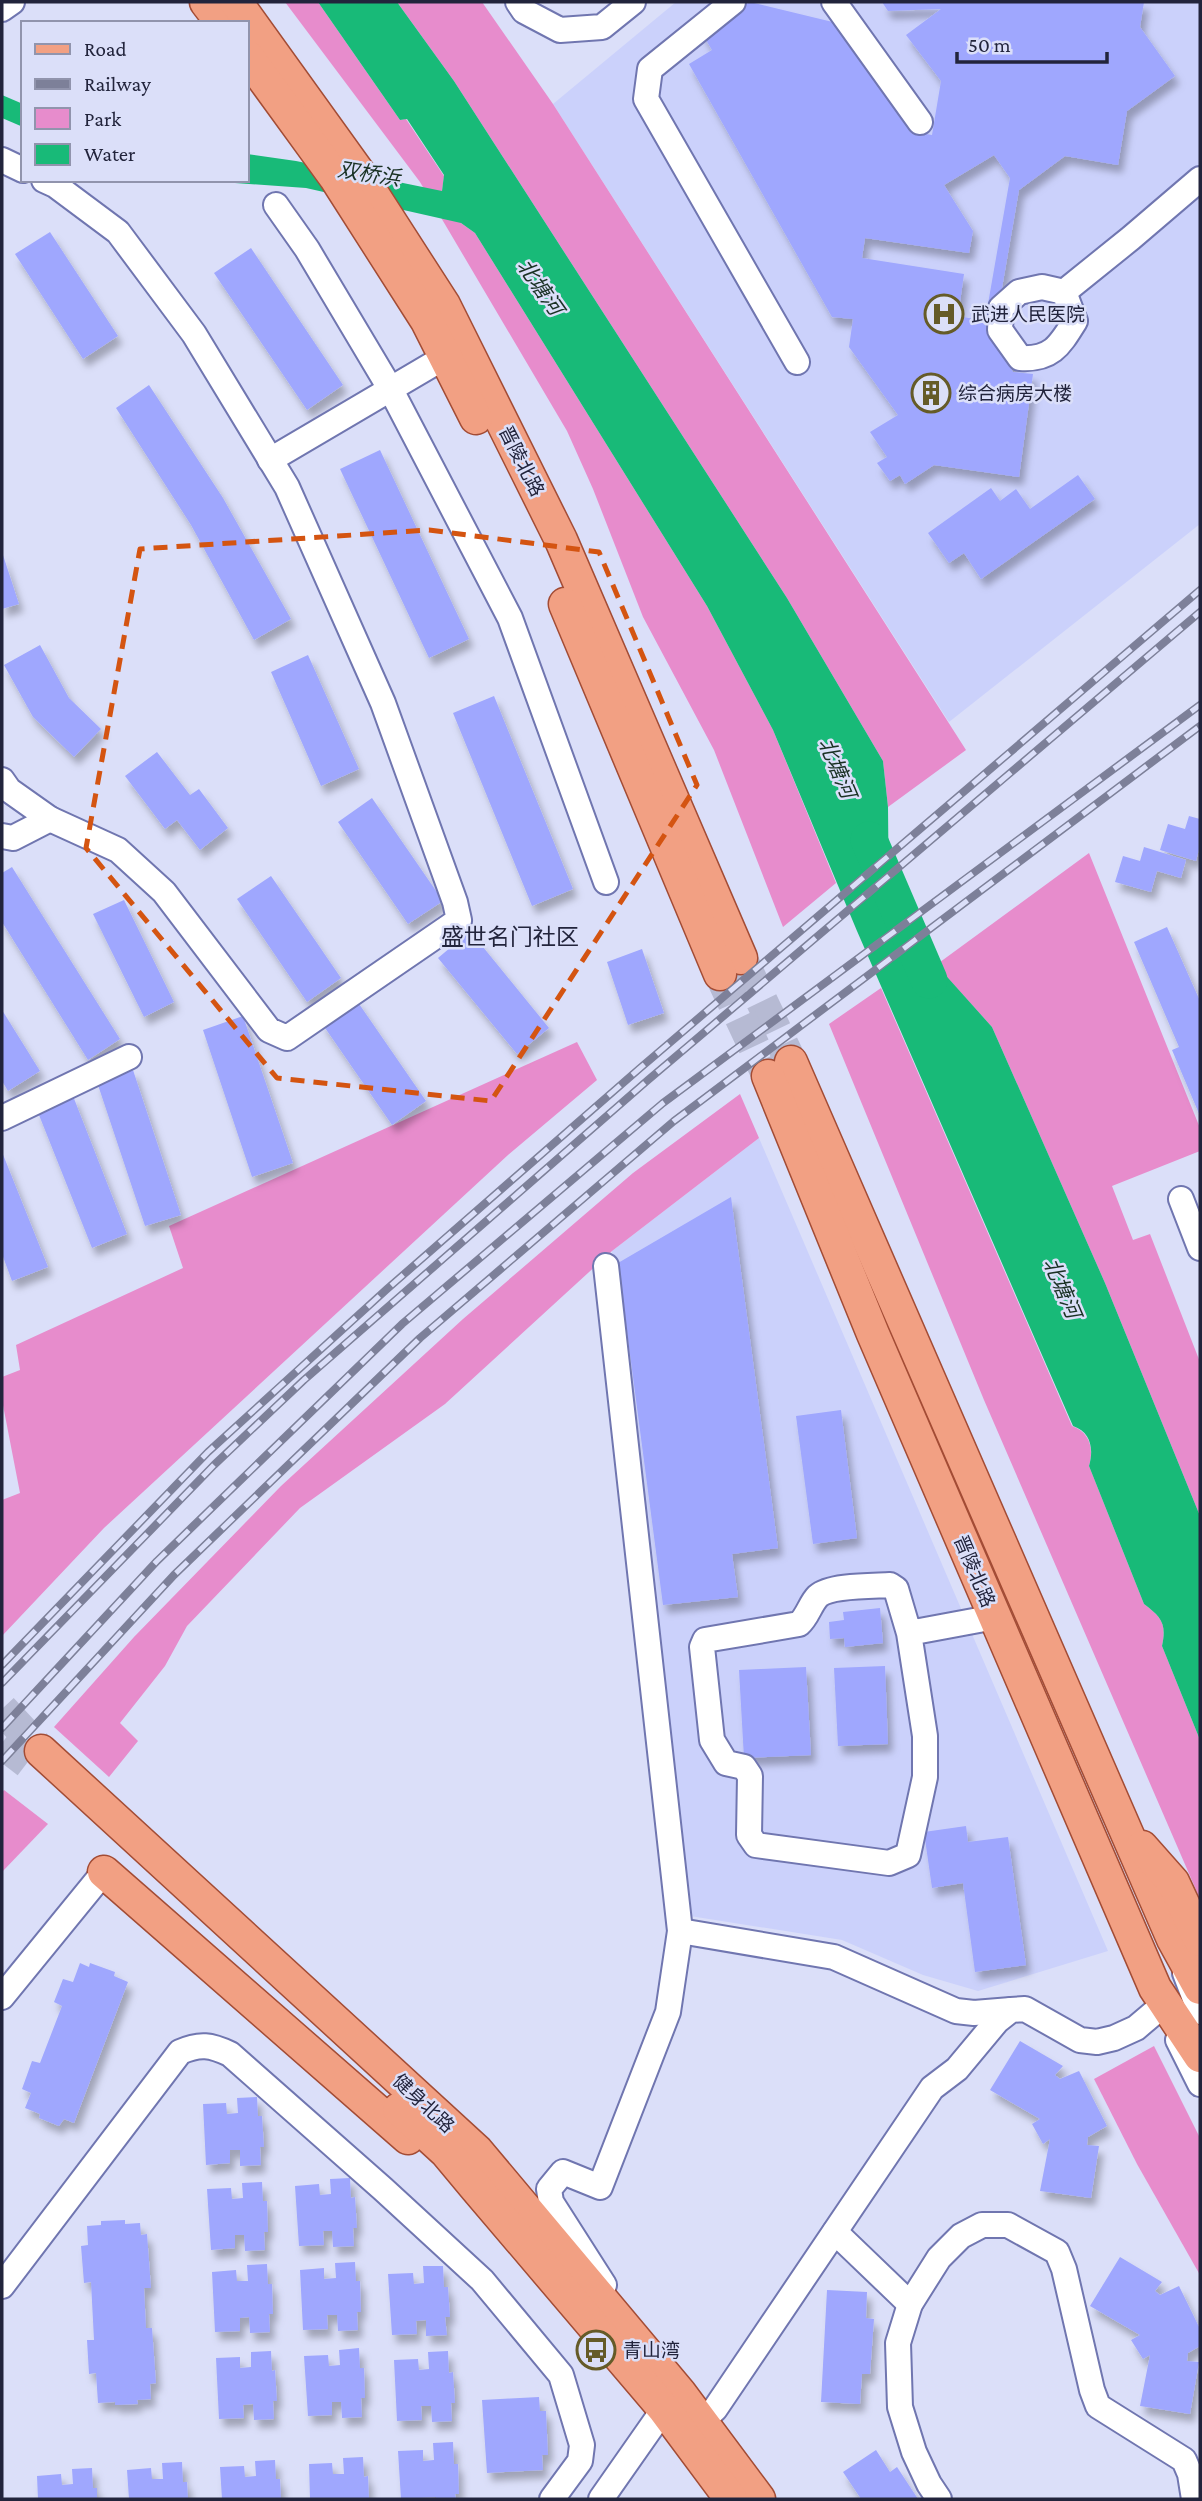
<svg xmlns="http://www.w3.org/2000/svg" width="1202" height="2501" viewBox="0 0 1202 2501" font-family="'Crimson Pro','Noto Sans SC',serif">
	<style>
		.built { fill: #cbd1fb }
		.green { fill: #e78ccc }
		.water { fill: #18ba78 }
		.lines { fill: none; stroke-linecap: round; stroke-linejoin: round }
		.river { stroke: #18ba78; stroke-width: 37 }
		.building { fill: #9fa7fe; fill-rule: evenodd; filter: url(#shadow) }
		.major-tunnel { stroke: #b6bad3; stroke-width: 32; stroke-dasharray: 32 16; stroke-linecap: butt }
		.minor-casing { stroke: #7076b0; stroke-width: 28 }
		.major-casing { stroke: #a34c35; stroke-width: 35 }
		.minor { stroke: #fff; stroke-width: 24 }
		.major { stroke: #f2a083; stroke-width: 32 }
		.rail-casing { stroke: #7d8099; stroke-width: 8 }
		.rail { stroke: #dbdff9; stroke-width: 5; stroke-dasharray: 16; stroke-linecap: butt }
		.marked { fill: none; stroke: #d45411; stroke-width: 5; stroke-dasharray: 14 9; stroke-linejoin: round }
		.labels { text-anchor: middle; stroke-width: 5; stroke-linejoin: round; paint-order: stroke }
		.poi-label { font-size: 19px; fill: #22243c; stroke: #dbdff9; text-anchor: start }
		.street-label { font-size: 19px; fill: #22243c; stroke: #dbdff9 }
		.water-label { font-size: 21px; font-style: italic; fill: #1a3124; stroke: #dbdff9 }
		.quarter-label { font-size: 23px; fill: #22243c; stroke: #dbdff9 }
	</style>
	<defs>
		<filter id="shadow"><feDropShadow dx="4.5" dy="8" stdDeviation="3.5" flood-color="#0004"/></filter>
	</defs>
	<rect width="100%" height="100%" fill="#dbdff9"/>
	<g class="built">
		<path d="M676,2h524v522l-251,198 -396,-618z"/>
		<path d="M759,1138l349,813 -130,40 -55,-16 -81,-35 -152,-24 -78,-665z"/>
	</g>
	<g class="green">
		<path d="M285,2h33l82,118 6,-1 38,57 -2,15 19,32 14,10 232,373 66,124 63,153 -53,44 -69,-177 -71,-133 -50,-128 -26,-58 -147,-249z"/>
		<path d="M397,2h85l71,102 413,646 -78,57 -5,-46 -96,-163 -333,-517z"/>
		<path d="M1089,853l111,275v23l-88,35 21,54 17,-6 50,128v154l-95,-233 -113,-256 -56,-62z"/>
		<path d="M881,988l191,438c18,6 22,23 17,40l55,138c17,13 23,19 18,42l38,94v159l-216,-499 -155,-376z"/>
		<path d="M577,1042l20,38 -89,75 -404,373 -102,108v-136l18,-7 -18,-93v-23l18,-7 -4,-25 167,-77 -14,-42z"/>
		<path d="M740,1094l19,44 -147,113 -167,153 -145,104 -113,118 -22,40 -45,57 18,18 -29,36 -55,-50 80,-90 147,-151 182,-167 170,-146z"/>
		<path d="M4,1790l44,34 -46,48v-79z"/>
		<path d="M1154,2046l46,92v137l-63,-111 -43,-85z"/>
	</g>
	<g class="water">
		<path d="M318,2h79l57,79 333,517 96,163 5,46 1,105 103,115 113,256 95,233v224l-38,-94c5,-23 -1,-29 -18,-42l-55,-138c5,-17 2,-34 -16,-40l-216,-495 -84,-201 -66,-124 -232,-373 -14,-10 -155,-35 -113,-8h54v-26l49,7 146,30 2,-16 -37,-56 -7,1z"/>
		<path d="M2,95l21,9v23l-21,-9z"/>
	</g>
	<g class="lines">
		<path class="river" d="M869,840l60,140"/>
	</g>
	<g class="building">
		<path d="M750,2l95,23 65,106 22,4 9,-54 -35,-46 35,-26 -53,2 -6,-9h262l-4,25 35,49 -48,35 -9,54 -53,-9 -46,34 -25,144 35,18 -19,15 3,5 20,2 -14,103 -85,-12 -29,19 -5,-9 -10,6 -13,-18 10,-6 -17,-25 28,-17 -49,-68 4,-28 -21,-2 -143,-253 23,-14 -12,-20zM994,155l16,23 -25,143 -27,-5 6,-42 -102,-16 3,-20 104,15 4,-22 -29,-46z"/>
		<path d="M50,232l68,104 -35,23 -68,-105z"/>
		<path d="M251,248l92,137 -36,25 -93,-137z"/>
		<path d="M149,385l74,113 68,121 -37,21 -63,-115 -75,-117z"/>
		<path d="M380,450l89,189 -40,19 -89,-189z"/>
		<path d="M1078,475l17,24 -114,80 -17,-26 -15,10 -21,-30 63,-45 9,13 16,-12 14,20z"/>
		<path d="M2,552l17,52 -17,5z"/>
		<path d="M40,645l29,53 32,31 -27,28 -41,-40 -29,-52z"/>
		<path d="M308,655l51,114 -38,17 -50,-114z"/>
		<path d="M494,696l79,193 -41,17 -79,-193z"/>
		<path d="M157,752l33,43 9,-6 29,39 -28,22 -23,-30 -12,9 -40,-53z"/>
		<path d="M372,798l71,103 -35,23 -70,-102z"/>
		<path d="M1189,816l11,3v26l-4,16 -36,-11 8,-26 17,5z"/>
		<path d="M1144,847l42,13 -5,18 -24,-7 -6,21 -36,-10 8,-26 17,5z"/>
		<path d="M12,867l108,172 -32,21 -86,-138v-49z"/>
		<path d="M271,876l70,102 -34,24 -70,-103z"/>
		<path d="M124,900l50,102 -30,15 -51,-103z"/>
		<path d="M1167,927l33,74v115l-28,-66 7,-3 -45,-105z"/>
		<path d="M470,931l79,97 -32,26 -79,-96z"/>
		<path d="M642,949l22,64 -36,12 -21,-63z"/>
		<path d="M355,998l71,103 -34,24 -71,-103z"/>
		<path d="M2,1010l38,61 -32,20 -6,-10z"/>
		<path d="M243,1016l50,147 -41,14 -49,-147z"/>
		<path d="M133,1070l48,145 -36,11 -48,-144z"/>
		<path d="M73,1096l54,138 -35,14 -55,-138z"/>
		<path d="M2,1152l46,115 -36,14 -10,-27z"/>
		<path d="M731,1197l47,351 -46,6 6,43 -75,8 -45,-342z"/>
		<path d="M841,1410l16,128 -44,6 -17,-128z"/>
		<path d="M880,1608l3,35 -38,4 -1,-9 -14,1 -1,-17 15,-2 -1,-8z"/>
		<path d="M885,1666l3,78 -50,2 -4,-78z"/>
		<path d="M806,1667l5,88 -67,3 -5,-88z"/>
		<path d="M966,1826l2,16 40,-5 18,128 -51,7 -12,-89 -31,5 -8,-56z"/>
		<path d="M80,1963l9,4 1,-4 25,9 -1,4 14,6 -54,141 -10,-4 -5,7 -20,-8 1,-4 -15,-6 6,-15 -9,-4 10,-28 8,2 22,-57 -8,-4 9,-23 10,3z"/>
		<path d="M1020,2041l43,25 -8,9 5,4 19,-8 28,55 -19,11 -1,8 12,1 -8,52 -51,-7 10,-52 -7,5 -11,-20 8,-5 -50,-29z"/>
		<path d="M257,2097l1,19h4l2,31h-4l1,18 -21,1v-16h-10v13l-24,2 -3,-61 23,-1 1,11 11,-1 -1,-15z"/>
		<path d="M350,2178l1,20 4,-1 2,31h-4l1,18 -21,1 -1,-16h-9l1,14 -25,1 -4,-60 24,-2 1,11 11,-1 -1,-15z"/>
		<path d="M262,2182l1,19h4l1,31h-4l1,18 -20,1 -1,-16h-9v13l-24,2 -4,-61 24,-1 1,11 11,-1 -1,-15z"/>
		<path d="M125,2220v4l15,-1 1,12 6,-1 4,54h-7l2,40h6l4,55 -6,1 1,15 -14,1 1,4 -23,1v-3l-17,1 -2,-30 -7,1 -2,-34h7l-3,-58 -7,1 -3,-37 7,-1 -1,-19 14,-1v-4z"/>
		<path d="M1120,2257l42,25 -7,9 5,4 19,-9 21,43v17l-12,7 -1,8 12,1 -9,52 -50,-8 10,-51 -7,4 -12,-19 9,-5 -50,-29z"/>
		<path d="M355,2262l1,19h4l1,31h-4l1,18 -20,1 -1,-16h-10l1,14 -25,1 -3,-60 24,-2v11l12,-1 -1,-15z"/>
		<path d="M267,2264l1,20h4l1,30h-4l1,18 -20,1 -1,-16 -9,1v13l-25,1 -3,-60 24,-2 1,11h11l-1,-16z"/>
		<path d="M423,2266h20l1,21h4l2,30h-5l2,18 -21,1v-16l-10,1 1,13 -25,1 -4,-61 25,-1 1,11 10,-1z"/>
		<path d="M827,2290l40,2 -1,26 8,1 -4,55h-8l-2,30 -39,-2z"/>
		<path d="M359,2348l1,20h4l1,30h-4l1,19 -20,1 -1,-16h-9v13l-24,1 -4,-60 24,-1 1,11 11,-1 -1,-15z"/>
		<path d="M271,2351l1,20 3,-1 2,31h-4l1,18 -20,1 -1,-16 -10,1 1,13 -25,1 -3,-61 24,-1v11l11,-1v-15z"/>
		<path d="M448,2351l1,22 4,-1 2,31h-4l1,18 -20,1 -1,-16h-10l1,14 -25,1 -3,-61 24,-1 1,11 10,-1 -1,-17z"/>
		<path d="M539,2397l1,14h6l2,44h-6l1,15 -56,3 -5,-73z"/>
		<path d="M453,2442l1,22h4l1,30h-4l1,5h-20v-2l-35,2 -3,-48 25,-1v11l11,-1 -1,-17z"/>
		<path d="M876,2450l14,22 7,-5 21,32h-57l-18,-27z"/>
		<path d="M363,2457l1,20 4,-1 1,23h-59l-1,-35 23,-1 1,11h11l-1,-16z"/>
		<path d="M275,2460l1,19h4l1,20h-59l-2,-32 24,-1 1,11 11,-1 -1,-15z"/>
		<path d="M182,2462l1,20h4l1,17h-59l-2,-29 24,-2 1,11h11l-1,-16z"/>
		<path d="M92,2468l1,20h4v11h-59l-1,-23 24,-2 1,11 11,-1 -1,-15z"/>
	</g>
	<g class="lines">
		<g class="major-tunnel">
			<path d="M741,958l50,104"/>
			<path d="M720,974l48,102"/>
			<path d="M2,1709l39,42"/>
			<path d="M2,1743l30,23"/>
		</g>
		<defs>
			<g id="minor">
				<path d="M518,2l6,9 36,19 42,-3 31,-25"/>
				<path d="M733,2l-83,67 -4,30 151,263"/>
				<path d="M834,2l86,120"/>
				<path d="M2,9l10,-7"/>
				<path d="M2,160l21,10"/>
				<path d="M276,205l31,44 84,141 119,228 96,264"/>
				<path d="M1042,287l22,5 11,29c-15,24 -23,39 -55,37l-20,-28 1,-22 18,-16z"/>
				<path d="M1064,292l67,-54 69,-59"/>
				<path d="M270,460l175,-103"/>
				<path d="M2,780l7,10 41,29 68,31 46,42 105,138 18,8 172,-118 -4,-18 -72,-199 -96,-216 -93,-153 -76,-102 -63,-47 -11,-5"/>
				<path d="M2,836l11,2 37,-19"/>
				<path d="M2,1118l127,-61"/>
				<path d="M1181,1199l19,49"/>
				<path d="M909,1633l-13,-44 -6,-4c-17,1 -60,0 -72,11 -8,8 -10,20 -19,28l-94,16 -3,7 10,93 14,23 18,4 6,9 -1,59 7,10 133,18 19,-8 17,-78v-41l-16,-103 86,-16"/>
				<path d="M680,1931l154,26 122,54 18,2 37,-3"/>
				<path d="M1185,1973l15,39"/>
				<path d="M2,1997l102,-125"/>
				<path d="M1178,2040l22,44"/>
				<path d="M835,2232l75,72"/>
				<path d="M604,2285l-53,-83 -2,-13 14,-17 37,15 68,-175 12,-81 -74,-665"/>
				<path d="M2,2286l178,-234c20,-9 31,-7 50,2l153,135 99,91 79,95 21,70 -2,16 -28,38"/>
				<path d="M701,2422l14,-13 217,-321 25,-19 40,-48 14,-11 14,-1 55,31 17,2 17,-4 22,-10 26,-22"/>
				<path d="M601,2499l63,-90"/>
				<path d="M939,2499l-10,-15 -15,-32 -14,-45 -2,-64 12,-39 29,-46 22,-22 21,-11h26l49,27 7,17 28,121 6,16 86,54 6,14 4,25"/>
			</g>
			<g id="major">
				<path d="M206,2l16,21"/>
				<path d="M236,2l123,171 85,132 117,235 180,418"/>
				<path d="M247,56l88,121 92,144 49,97"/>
				<path d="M565,604l155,370"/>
				<path d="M791,1062l382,877 27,49"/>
				<path d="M768,1076l105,258 282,654 45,68"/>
				<path d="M41,1751l436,400 203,242 79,106"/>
				<path d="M1142,1847l31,35 27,58"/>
				<path d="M104,1872l304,266"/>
				<path d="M399,2109l47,43 30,36 188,221 67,90"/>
			</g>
		</defs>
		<use href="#minor" class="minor-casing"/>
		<use href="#major" class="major-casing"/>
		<use href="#minor" class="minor"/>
		<use href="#major" class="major"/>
		<defs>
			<g id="rail">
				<path d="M2,1665l206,-213 179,-163 252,-220 561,-479"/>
				<path d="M2,1683l212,-218 90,-85 344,-300 552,-468"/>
				<path d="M2,1728l155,-167 245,-237 261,-221 537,-398"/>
				<path d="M2,1761l172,-186 246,-237 254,-217 526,-395"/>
			</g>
		</defs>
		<use href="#rail" class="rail-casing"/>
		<use href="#rail" class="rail"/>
	</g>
	<path class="marked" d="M429,530l170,22 98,233 -206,316 -214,-23 -191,-230 54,-299z"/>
	<defs>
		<symbol id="hospital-ring" viewBox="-11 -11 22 22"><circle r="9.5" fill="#dbdff9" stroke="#655b28" stroke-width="1.5"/><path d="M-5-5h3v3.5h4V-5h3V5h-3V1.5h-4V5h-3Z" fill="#655b28"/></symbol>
		<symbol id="building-ring" viewBox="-11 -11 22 22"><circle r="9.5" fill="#dbdff9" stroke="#655b28" stroke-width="1.5"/><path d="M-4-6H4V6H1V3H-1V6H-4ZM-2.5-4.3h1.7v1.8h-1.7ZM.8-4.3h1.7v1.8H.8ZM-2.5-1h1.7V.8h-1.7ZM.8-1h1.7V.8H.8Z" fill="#655b28"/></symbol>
		<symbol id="bus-ring" viewBox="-11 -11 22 22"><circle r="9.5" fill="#dbdff9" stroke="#655b28" stroke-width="1.5"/><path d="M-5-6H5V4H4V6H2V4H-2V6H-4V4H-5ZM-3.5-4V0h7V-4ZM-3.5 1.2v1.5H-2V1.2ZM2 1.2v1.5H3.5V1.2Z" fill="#655b28"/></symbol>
	</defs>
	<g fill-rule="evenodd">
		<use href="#hospital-ring" x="922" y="292" width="44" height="44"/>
		<use href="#building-ring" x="909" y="371" width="44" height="44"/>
		<use href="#bus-ring" x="574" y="2328" width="44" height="44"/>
	</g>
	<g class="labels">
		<g class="poi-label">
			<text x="971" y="321">武进人民医院</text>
			<text x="958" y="400">综合病房大楼</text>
			<text x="623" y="2357">青山湾</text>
		</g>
		<g class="street-label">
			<text transform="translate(522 461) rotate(63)" y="7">晋陵北路</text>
			<text transform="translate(975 1571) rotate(67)" y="7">晋陵北路</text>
			<text transform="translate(424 2103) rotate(43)" y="7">健身北路</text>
		</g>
		<g class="water-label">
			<text transform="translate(369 174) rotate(9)" y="7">双桥浜</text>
			<text transform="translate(540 287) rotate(55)" y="7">北塘河</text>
			<text transform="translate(837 768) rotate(67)" y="7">北塘河</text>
			<text transform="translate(1062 1288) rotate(67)" y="7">北塘河</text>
		</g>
		<g class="quarter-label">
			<text x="510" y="945">盛世名门社区</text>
		</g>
	</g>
	<rect width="1202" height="2501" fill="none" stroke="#22243c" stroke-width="7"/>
	<rect x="21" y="21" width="228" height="161" fill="#dbdff9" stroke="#9194ad" stroke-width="2"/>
	<rect x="35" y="44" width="35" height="10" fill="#f2a083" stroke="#9194ad" stroke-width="2"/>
	<text x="84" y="56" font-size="21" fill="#22243c">Road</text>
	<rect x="35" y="79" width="35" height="10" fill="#7d8099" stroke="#9194ad" stroke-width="2"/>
	<text x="84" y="91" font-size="21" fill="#22243c">Railway</text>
	<rect x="35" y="108" width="35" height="21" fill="#e78ccc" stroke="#9194ad" stroke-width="2"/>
	<text x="84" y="126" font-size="21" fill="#22243c">Park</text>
	<rect x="35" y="144" width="35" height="21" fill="#18ba78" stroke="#9194ad" stroke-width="2"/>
	<text x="84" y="161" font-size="21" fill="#22243c">Water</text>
	<path d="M957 52v10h150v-10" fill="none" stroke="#22243c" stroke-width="3.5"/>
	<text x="968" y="52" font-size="21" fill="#22243c" stroke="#dbdff9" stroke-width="5" paint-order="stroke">50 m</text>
</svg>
